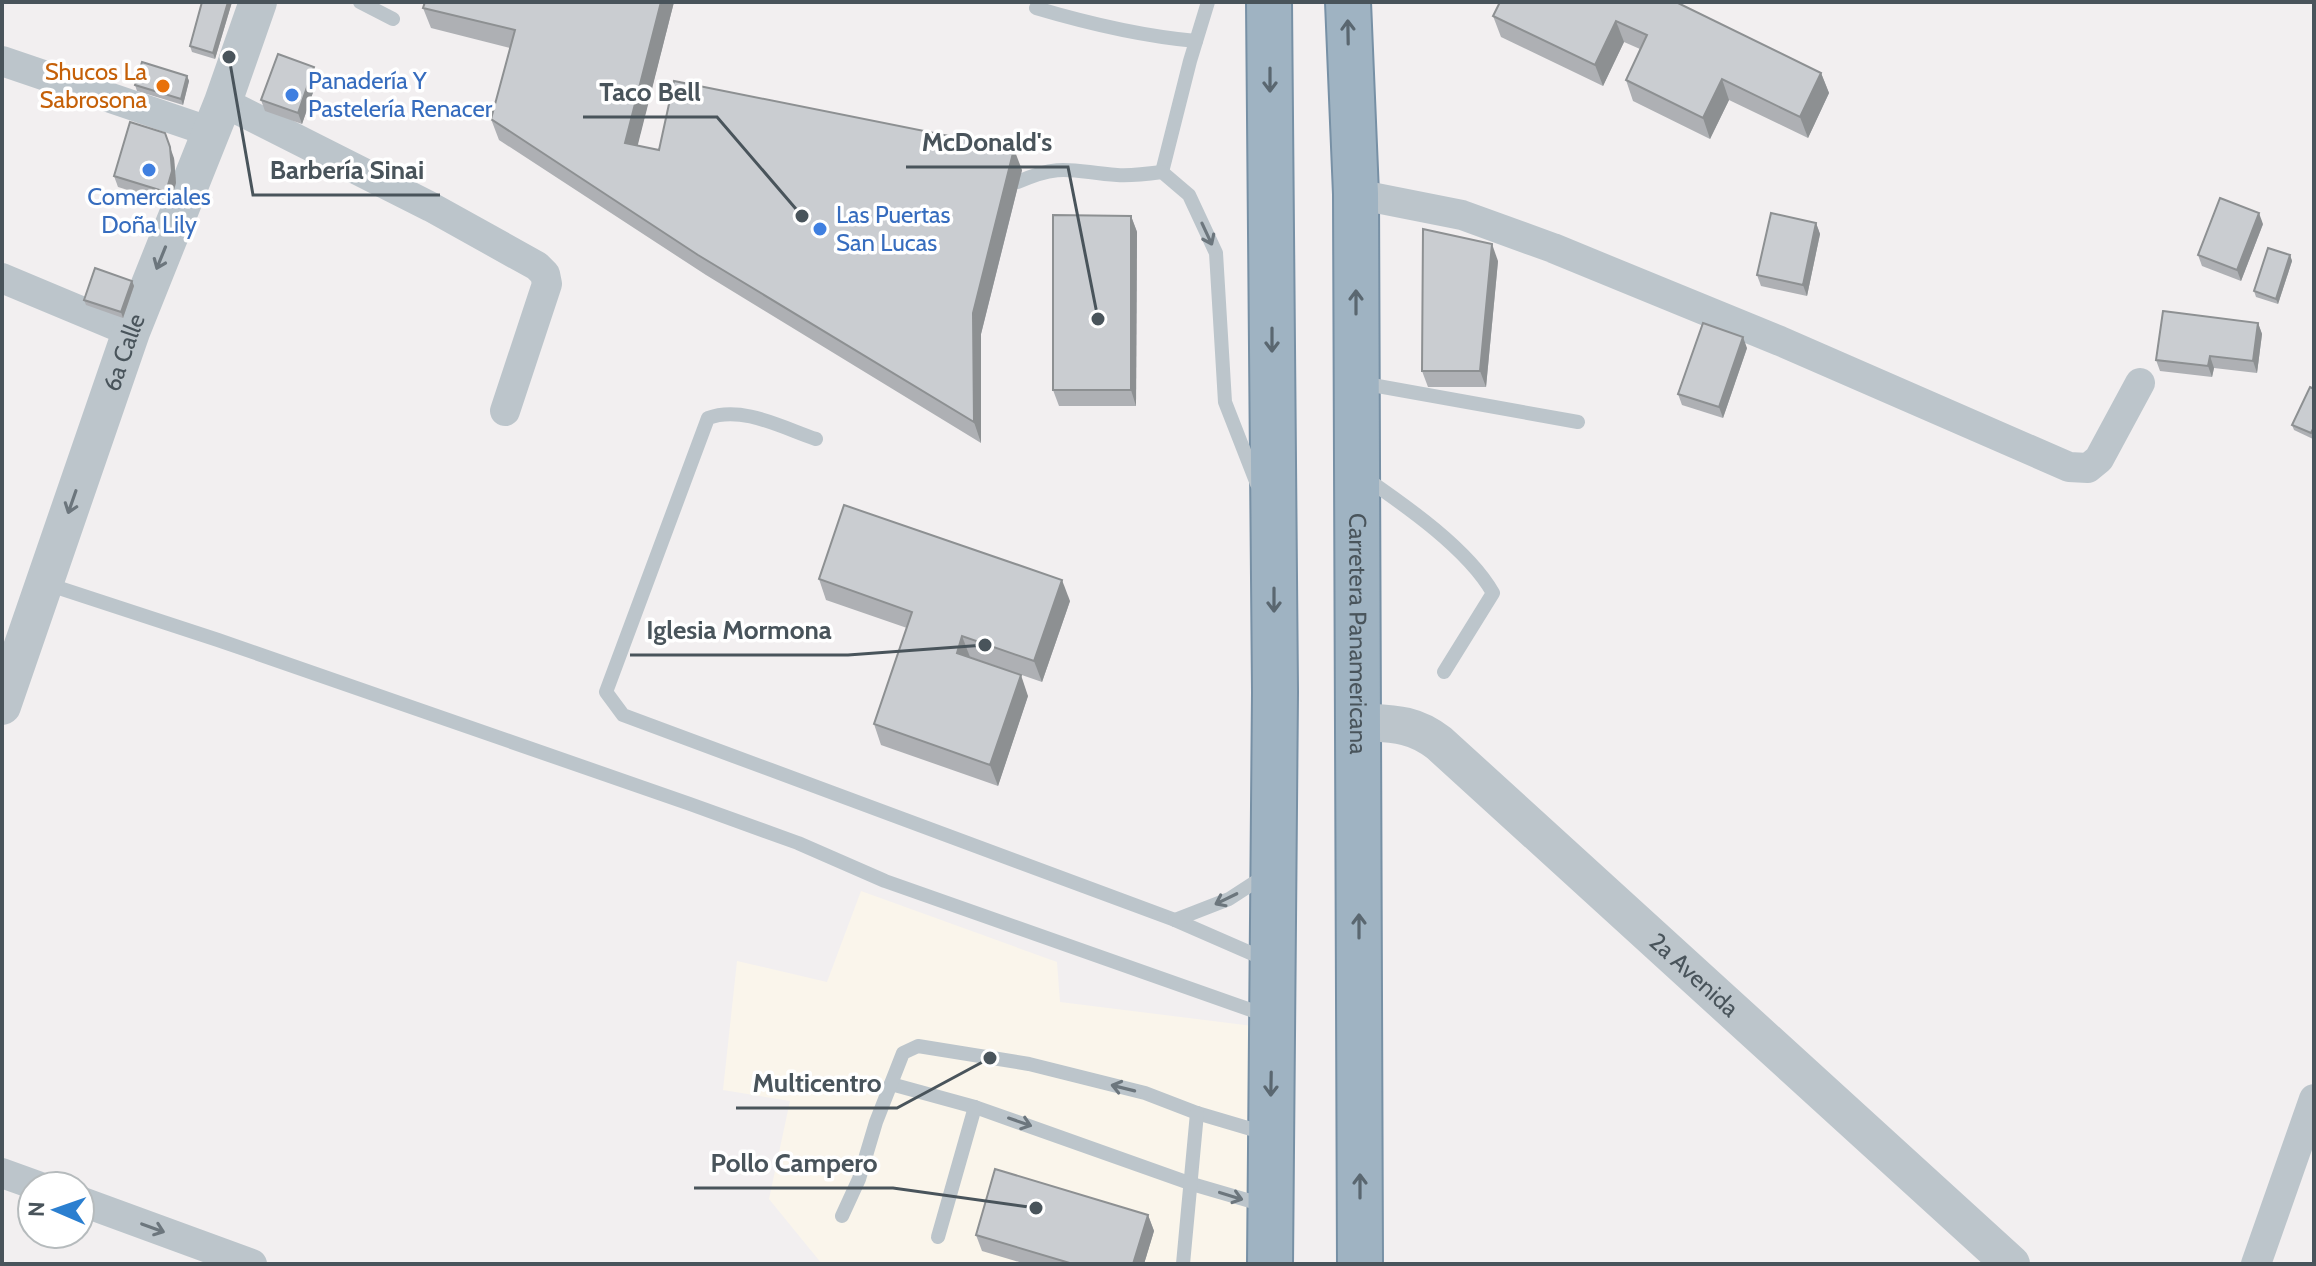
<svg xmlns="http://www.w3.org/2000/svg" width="2316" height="1266" viewBox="0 0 2316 1266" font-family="Cabin,sans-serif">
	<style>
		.commercial { fill: #faf5eb }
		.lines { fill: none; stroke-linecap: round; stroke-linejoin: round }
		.trunk-casing { stroke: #7790a5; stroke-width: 48 }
		.service { stroke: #bcc5cb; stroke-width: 14 }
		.minor { stroke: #bcc5cb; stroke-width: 30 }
		.tertiary { stroke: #bcc5cb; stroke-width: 38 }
		.trunk { stroke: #9fb3c2; stroke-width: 44 }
		.wall { fill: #aeb0b4 }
		.shaded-wall { fill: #8d9092 }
		.building { fill: #cacdd1; stroke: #8d9092; stroke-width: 2 }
		.oneway { stroke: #5a6770 }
		.oneway2 { stroke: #6c767d }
		.food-dot { fill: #e8710a; stroke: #fff; stroke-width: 3 }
		.shop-dot { fill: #3f7fe0; stroke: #fff; stroke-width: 3 }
		.labels { text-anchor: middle; stroke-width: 7; stroke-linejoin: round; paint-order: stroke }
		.food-label { font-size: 24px; fill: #c56008; stroke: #fff; text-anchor: end }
		.shop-label { font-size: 24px; fill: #366cbe; stroke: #fff; text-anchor: start }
		.street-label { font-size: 24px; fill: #49545b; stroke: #fff }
		.leader { fill: none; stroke: #49545b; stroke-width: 3 }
		.callout-dot { fill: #49545b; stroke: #fff; stroke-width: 3 }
		.callout-label { font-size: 26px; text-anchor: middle; font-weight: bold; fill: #49545b; stroke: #fff; stroke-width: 7; stroke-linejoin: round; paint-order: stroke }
	</style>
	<rect width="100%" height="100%" fill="#f2eff0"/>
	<path class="commercial" d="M861,891l196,71 3,40 193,24 -4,238h-427l-53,-65 21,-98 -67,-11 14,-129 90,21z"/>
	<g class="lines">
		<defs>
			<g id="trunk">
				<path d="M1269,2l6,690 -5,572"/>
				<path id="s3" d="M1348,2l8,192 4,1070"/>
			</g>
		</defs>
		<use href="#trunk" class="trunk-casing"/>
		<g class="service">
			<path d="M360,2l33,17"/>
			<path d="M1036,8c54,16 104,28 160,33"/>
			<path d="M1162,172l28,-111 18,-59"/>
			<path d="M1018,182c44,-20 55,-10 99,-7 15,1 30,-1 45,-3l27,23 27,58 9,149 32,82"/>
			<path d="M1361,383l217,39"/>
			<path d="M816,439c-33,-11 -74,-34 -108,-21l-102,274 17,23 552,205 94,41"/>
			<path d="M1364,477c42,29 104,72 129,116l-49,79"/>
			<path d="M47,584l171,56 472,164 108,39 87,38 383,135"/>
			<path d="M1175,920l54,-21 37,-24"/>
			<path d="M891,1084l84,23 217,77 72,21"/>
			<path d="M842,1216l17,-37 17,-57 27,-69 15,-7 111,18 116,29 52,20 71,21"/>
			<path d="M938,1237l37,-130"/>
			<path d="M1183,1264l14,-151"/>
		</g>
		<g class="minor">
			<path d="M2,61l209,71"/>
			<path d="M223,102l208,105 106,59 8,8 2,10 -42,127"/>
			<path d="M1356,194l106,21 91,33 227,93 289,126 19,1 11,-9 41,-76"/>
			<path d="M2,278l129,54"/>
			<path d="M2,1173l36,13"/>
			<path d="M80,1201l172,63"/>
			<path d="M2256,1264l58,-165"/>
		</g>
		<g class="tertiary">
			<path id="s1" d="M2,706l129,-374 92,-230 35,-100"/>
			<path id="s2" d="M1358,722c33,2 54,0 81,21l572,521"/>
		</g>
		<use href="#trunk" class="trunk"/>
	</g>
	<g class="wall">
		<path d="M202,2h30l-17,57 -23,-7 -2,-6z"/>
		<path d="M425,2h249l-37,144 22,4 363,20 -41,164v109l-275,-168 -207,-135 -8,-21 19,-71 -79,-20 -8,-20z"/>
		<path d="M1676,2l145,71 8,20 -21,45 -79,-38 -19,39 -77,-38 -7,-21 14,-31 -16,-7 -21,44 -102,-49 -8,-21z"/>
		<path d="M187,76l2,5 -6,24 -46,-14 -2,-6z"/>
		<path d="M318,78l-16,46 -37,-13 -4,-11z"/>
		<path d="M174,158l2,25 -6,20 -52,-16 -4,-11z"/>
		<path d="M1131,216l6,16 -1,174h-77l-6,-16z"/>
		<path d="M1816,223l4,11 -13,62 -46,-10 -4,-11z"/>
		<path d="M2263,224l-22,57 -39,-15 -4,-11z"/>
		<path d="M2290,255l2,6 -14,43 -22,-7 -2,-6z"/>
		<path d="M1498,261l-12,126h-58l-6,-16z"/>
		<path d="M132,281l2,5 -11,32 -37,-13 -2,-5z"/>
		<path d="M2258,323l4,11 -5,39 -43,-5 -2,9 -52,-6 -4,-11z"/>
		<path d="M1747,348l-24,70 -41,-13 -4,-11z"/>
		<path d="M2314,389l-1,50 -19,-9 -2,-5z"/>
		<path d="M819,579l251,22 -28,81 -72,-25 58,39 -30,90 -117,-41 -7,-21 33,-96 -81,-28z"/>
		<path d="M1148,1215l6,16 -10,33h-118l-44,-13 -6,-16z"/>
	</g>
	<g class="shaded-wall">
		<path d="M228,2h4l-17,57 -2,-6z"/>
		<path d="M661,2h13l-41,162 -8,-21z"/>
		<path d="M1616,21l8,21 -21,44 -8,-21z"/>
		<path d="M314,67l4,11 -16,46 -4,-11z"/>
		<path d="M1821,73l8,20 -21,45 -8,-21z"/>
		<path d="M187,76l2,5 -6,24 -2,-6z"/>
		<path d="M1722,79l7,21 -19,39 -7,-21z"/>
		<path d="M170,147l4,11 2,25 -6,20 -4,-11z"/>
		<path d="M1014,149l8,21 -41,164v109l-7,-21 -1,-109z"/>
		<path d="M2259,213l4,11 -22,57 -4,-11z"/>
		<path d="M1131,216l6,16 -1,174 -5,-16z"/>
		<path d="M1816,223l4,11 -13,62 -4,-11z"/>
		<path d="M1492,244l6,17 -12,126 -6,-16z"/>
		<path d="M2290,255l2,6 -14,43 -2,-5z"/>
		<path d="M132,281l2,5 -11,32 -2,-6z"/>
		<path d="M2258,323l4,11 -5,39 -4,-12z"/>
		<path d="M1743,337l4,11 -24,70 -4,-11z"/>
		<path d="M2210,356l4,12 -2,9 -4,-11z"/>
		<path d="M1062,580l8,21 -28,81 -8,-21z"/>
		<path d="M962,636l8,21 -13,-4z"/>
		<path d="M1021,675l7,21 -30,90 -8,-21z"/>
		<path d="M1148,1215l6,16 -10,33h-11z"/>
	</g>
	<g class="building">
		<path d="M202,2h26l-15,51 -23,-7z"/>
		<path d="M425,2h236l-36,141 34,7 15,-69 340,68 -41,164 1,109 -276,-167 -207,-136 24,-89 -92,-22z"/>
		<path d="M1500,2h176l145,71 -21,44 -78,-38 -19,39 -77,-38 21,-45 -31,-14 -21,44 -102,-49z"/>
		<path d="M278,54l36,13 -16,46 -37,-13z"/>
		<path d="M142,62l45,14 -6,23 -46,-14z"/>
		<path d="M130,122l35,11 5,14 2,24 -6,21 -52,-16z"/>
		<path d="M2220,198l39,15 -22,57 -39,-15z"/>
		<path d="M1771,213l45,10 -13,62 -46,-10z"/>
		<path d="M1053,215l78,1v174h-78z"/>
		<path d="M1423,229l69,15 -12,127h-58z"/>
		<path d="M2268,248l22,7 -14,44 -22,-8z"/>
		<path d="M95,268l37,13 -11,31 -37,-12z"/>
		<path d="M2163,311l95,12 -5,38 -43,-5 -2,10 -52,-6z"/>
		<path d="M1703,323l40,14 -24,70 -41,-13z"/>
		<path d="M2310,387l4,2v38l-3,6 -19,-8z"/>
		<path d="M844,505l218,75 -28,81 -72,-25 -5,17 64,22 -31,90 -116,-41 38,-112 -93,-33z"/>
		<path d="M995,1169l153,46 -15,49h-60l-97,-29z"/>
	</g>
	<defs><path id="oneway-shaft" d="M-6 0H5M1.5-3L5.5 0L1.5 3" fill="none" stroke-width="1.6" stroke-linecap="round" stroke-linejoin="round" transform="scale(2)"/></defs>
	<g class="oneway">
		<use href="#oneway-shaft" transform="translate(1348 32) rotate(-91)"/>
		<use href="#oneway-shaft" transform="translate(1270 80) rotate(90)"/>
		<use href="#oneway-shaft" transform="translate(1356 302) rotate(-90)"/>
		<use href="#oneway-shaft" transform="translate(1272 340) rotate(90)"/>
		<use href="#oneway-shaft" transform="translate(1274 600) rotate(90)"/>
		<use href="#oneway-shaft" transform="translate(1359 926) rotate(-90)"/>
		<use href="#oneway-shaft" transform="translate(1271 1084) rotate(91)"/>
		<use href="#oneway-shaft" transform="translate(1360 1186) rotate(-90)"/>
	</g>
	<g class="oneway2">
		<use href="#oneway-shaft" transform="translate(1207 234) rotate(65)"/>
		<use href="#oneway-shaft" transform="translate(161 258) rotate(112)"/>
		<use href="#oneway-shaft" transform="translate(72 502) rotate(109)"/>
		<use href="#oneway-shaft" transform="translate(1226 899) rotate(154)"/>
		<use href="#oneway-shaft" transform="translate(1123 1088) rotate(-166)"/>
		<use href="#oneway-shaft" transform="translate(1020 1122) rotate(19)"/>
		<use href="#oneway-shaft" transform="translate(1231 1196) rotate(17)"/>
		<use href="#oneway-shaft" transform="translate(153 1228) rotate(20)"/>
	</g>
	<circle class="food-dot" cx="163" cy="86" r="8"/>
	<g class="shop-dot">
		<circle cx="292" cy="95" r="8"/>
		<circle cx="149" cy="170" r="8"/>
		<circle cx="820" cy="229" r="8"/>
	</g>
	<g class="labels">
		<g class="food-label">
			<text x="147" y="80">Shucos La<tspan x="147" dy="28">Sabrosona</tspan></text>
		</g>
		<g class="shop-label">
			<text x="308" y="89">Panadería Y<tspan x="308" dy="28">Pastelería Renacer</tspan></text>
			<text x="149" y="205" text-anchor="middle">Comerciales<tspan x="149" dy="28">Doña Lily</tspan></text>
			<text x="836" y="223">Las Puertas<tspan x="836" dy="28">San Lucas</tspan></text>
		</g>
		<g class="street-label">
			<text dy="8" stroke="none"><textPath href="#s1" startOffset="374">6a Calle</textPath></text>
			<text dy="8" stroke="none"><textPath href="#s3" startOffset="632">Carretera Panamericana</textPath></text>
			<text dy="8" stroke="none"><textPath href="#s2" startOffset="430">2a Avenida</textPath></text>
		</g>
	</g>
	<path class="leader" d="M802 216L717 117H583M1098 319L1068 167H906M229 57L253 195H440M985 645L848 655H630M990 1058L897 1108H736M1036 1208L893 1188H694"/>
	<g class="callout-dot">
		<circle cx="802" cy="216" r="8"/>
		<circle cx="1098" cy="319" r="8"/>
		<circle cx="229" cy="57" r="8"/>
		<circle cx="985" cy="645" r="8"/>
		<circle cx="990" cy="1058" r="8"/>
		<circle cx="1036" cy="1208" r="8"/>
	</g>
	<g class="callout-label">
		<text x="650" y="101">Taco Bell</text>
		<text x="987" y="151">McDonald's</text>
		<text x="347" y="179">Barbería Sinai</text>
		<text x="739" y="639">Iglesia Mormona</text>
		<text x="817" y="1092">Multicentro</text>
		<text x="794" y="1172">Pollo Campero</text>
	</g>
	<rect width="2316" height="1266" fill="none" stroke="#49545b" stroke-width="8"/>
	<g transform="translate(56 1210) rotate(272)"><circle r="38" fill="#ffffff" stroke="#b6bbbd" stroke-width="2"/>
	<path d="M0-6L14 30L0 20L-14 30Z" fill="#2b7fd0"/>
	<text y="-12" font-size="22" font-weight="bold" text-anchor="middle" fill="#49545b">N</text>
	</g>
</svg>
